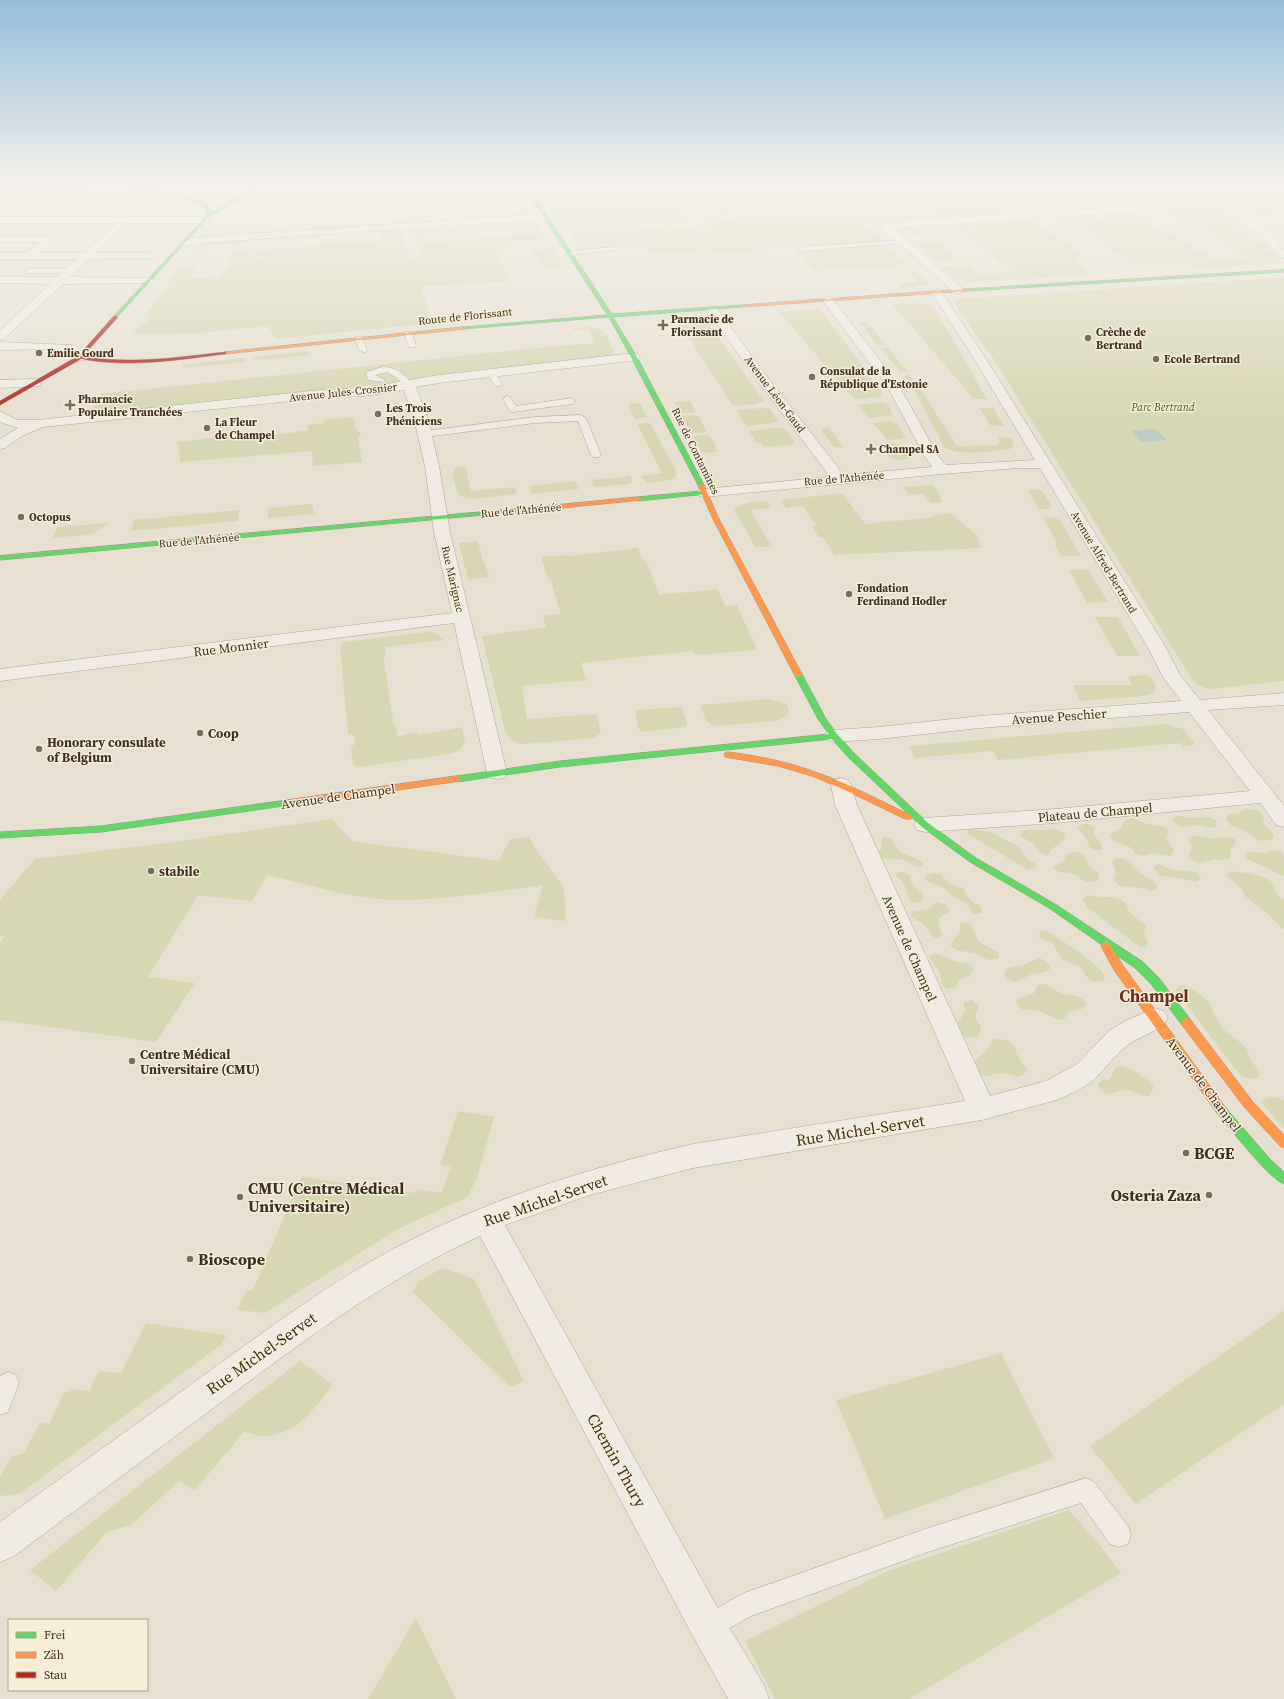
<svg xmlns="http://www.w3.org/2000/svg" width="1284" height="1699" viewBox="0 0 1284 1699" font-family="'Source Serif 4',serif">
	<style>
		.green { fill: #d6d7b3 }
		.water { fill: #bcccc2 }
		.lines { fill: none; stroke-linecap: round; stroke-linejoin: round }
		.lane-casing { stroke: #ada599; stroke-width: 1 }
		.street-casing { stroke: #ada599; stroke-width: 1 }
		.fast-casing { stroke: #9c958a; stroke-width: 1 }
		.slow-casing { stroke: #9c958a; stroke-width: 1 }
		.jam-casing { stroke: #9c958a; stroke-width: 1 }
		.lane { fill: #efebe3; fill-rule: evenodd }
		.street { fill: #efebe3; fill-rule: evenodd }
		.fast { fill: #63d668; fill-rule: evenodd }
		.slow { fill: #ff974d; fill-rule: evenodd }
		.jam { fill: #b3261e; fill-rule: evenodd }
		.poi-dot { fill: #786c5e; stroke: #f7eed8; stroke-width: 1.5 }
		.labels { text-anchor: middle; stroke-width: 3; stroke-linejoin: round; paint-order: stroke }
		.far-street-label { font-size: 11px; fill: #3d2e20; stroke: #f7eed8 }
		.far-poi-label { font-size: 11px; font-weight: bold; fill: #3d2e20; stroke: #f7eed8; text-anchor: start }
		.far-park-label { font-size: 11px; font-style: italic; fill: #4d5a26; stroke: #f7eed8 }
		.street-label { font-size: 13px; fill: #3d2e20; stroke: #f7eed8 }
		.poi-label { font-size: 13px; font-weight: bold; fill: #3d2e20; stroke: #f7eed8; text-anchor: start }
		.near-street-label { font-size: 16px; fill: #3d2e20; stroke: #f7eed8 }
		.near-poi-label { font-size: 16px; font-weight: bold; fill: #3d2e20; stroke: #f7eed8; text-anchor: start }
		.district-label { font-size: 17px; font-weight: bold; fill: #6b2e1e; stroke: #f7eed8 }
	</style>
	<rect width="100%" height="100%" fill="#e7e0d1"/>
	<g class="green">
		<path d="M125,185h121l-33,17c-26,-17 -80,-14 -110,-15z"/>
		<path d="M639,185h59l18,20 -36,2 10,14 -128,10 -26,-39 44,-3 3,2h9l1,-3z"/>
		<path d="M1021,185h177l24,10 -15,4 -323,21c-7,-1 -16,-3 -20,4l45,41 -94,6 -22,-24 -78,6 -4,-4 -58,4 -8,-8 -64,5 -11,-17 100,-8 20,2 3,-2 15,1 -4,-6 50,-3h34l81,-6 3,2 16,1 113,-7 16,-5z"/>
		<path d="M511,191l9,1 14,20 -37,4 -1,-1 27,-3z"/>
		<path d="M1284,193v9l-13,1 -8,-4 -31,1 -1,-2z"/>
		<path d="M0,195l156,1 28,7 9,8 -2,3c-7,-15 -28,-14 -42,-15l-149,2z"/>
		<path d="M1259,203l21,12h-22l-14,-11z"/>
		<path d="M1217,207l66,56 -88,6 -3,-1 -7,-6 -49,3 -76,-49c9,0 21,-3 29,-2 12,3 8,11 27,8l-13,-8 28,-2 83,48 34,-3 -83,-47z"/>
		<path d="M739,210l5,5 -34,2 -5,-5z"/>
		<path d="M1029,218l56,39 -12,1 20,17 -123,7c-14,-2 -18,-5 -29,-15l26,-2 13,10 33,-3 -62,-47 -31,2 10,8h-26l-6,-6 3,-2 64,-5 3,3 36,-2 -3,-3z"/>
		<path d="M526,222l10,1 10,17 -35,2 2,4 -9,4 -8,1 14,30 -89,6 11,36 -156,16 -8,-13 -67,7 -68,1 8,-11h6l2,-4h-5l35,-51h17l-6,10 30,-1 14,-24 18,2 10,4 2,-1 -9,-4v-4l127,-9 -2,-10 21,-2 10,29 11,-1 -9,-27 21,-2 3,5 -16,2 3,8 113,-9 -4,-7 -87,6 -2,-6z"/>
		<path d="M254,239l1,3 -40,3 -6,2 -2,7h-15l6,-9 9,-3z"/>
		<path d="M937,241l22,18c-28,3 -25,3 -45,-16z"/>
		<path d="M552,248l12,19 -21,1 -12,-18z"/>
		<path d="M917,272l13,13 -28,3 -5,-4 21,-2 -9,-9z"/>
		<path d="M1284,277v404l-73,8 -9,-2 -9,-6 -198,-320 -38,-53 -1,-9z"/>
		<path d="M919,303l9,2 7,4 52,90h-14l-9,-12 -72,-83z"/>
		<path d="M820,309l61,82 1,6 -28,2 -75,-87z"/>
		<path d="M696,318l9,1 59,82 -8,3 -23,2 -56,-87z"/>
		<path d="M860,322h7l18,22 -8,1z"/>
		<path d="M589,327c19,2 17,8 25,24l-2,3 -6,2c-172,21 -344,45 -516,59l10,-21 437,-46 58,-5 -7,-15 -15,2 -1,-2z"/>
		<path d="M888,347l19,25h-7l-20,-24z"/>
		<path d="M307,351l2,1 2,3 -58,6 -1,-4z"/>
		<path d="M242,358h3l1,4 -63,6v-3z"/>
		<path d="M910,375c18,22 31,48 47,71l41,-1v-2h3l-3,-6 13,1 4,8 -5,3c-22,2 -44,8 -65,-1l-32,-60 -10,-12z"/>
		<path d="M690,401l6,11 -16,1 -6,-11z"/>
		<path d="M882,402l6,2 5,11 -24,3 -11,-13z"/>
		<path d="M640,403l7,14 -12,2 -7,-15z"/>
		<path d="M763,408l7,1 8,12 -6,2 -26,3 -10,-16z"/>
		<path d="M979,408h14l11,18h-13z"/>
		<path d="M698,415l9,17 -16,1 -9,-17z"/>
		<path d="M350,417l5,2 -2,2 2,1 -1,2h2l-2,2 3,1 -2,2h3l-2,2 4,1 1,5h-3l4,25 -49,4 -1,-15 -132,11 -2,-20 51,-6v4l21,-1 59,-9 -2,-5 18,-2 -1,-3z"/>
		<path d="M890,421l8,3 7,14 -17,2 -15,-17z"/>
		<path d="M648,423l3,1 26,49 -2,4 -6,3 -21,3 -2,-1 -5,-6 21,-3 -25,-49z"/>
		<path d="M776,428l9,1 10,13 -5,3 -26,2 -3,-4h-4l-8,-12z"/>
		<path d="M829,428l14,19h-9l-13,-18z"/>
		<path d="M709,435l7,11 -2,1 3,5 -14,1 -10,-17z"/>
		<path d="M891,443l19,3 3,9c-8,8 -21,6 -28,-2l13,-1z"/>
		<path d="M465,466l6,25 44,-4 2,7 -44,5 -7,-1 -8,-3 -6,-22 4,-6z"/>
		<path d="M631,476l1,6 -3,2 -35,3 -3,-7z"/>
		<path d="M576,481l3,8 -48,5 -2,-8z"/>
		<path d="M933,485l5,6 4,11 -11,1 -8,-9 -14,1 -6,-8z"/>
		<path d="M1028,490h14l9,15 -2,4h-11z"/>
		<path d="M842,493l23,31 70,-7 -1,-2 15,-2 28,22 4,13 -147,7 -11,-18h-4l-7,-10 4,-1 -13,-20 -17,2 -5,-8z"/>
		<path d="M765,501l2,1 4,6 -21,2 22,37h-17l-21,-38c9,-7 20,-7 31,-8z"/>
		<path d="M312,504l2,10 -46,4v-10z"/>
		<path d="M239,510l-1,11 -107,10 3,-11z"/>
		<path d="M1043,517h10l7,3 21,36h-20l-7,-13h3z"/>
		<path d="M109,523l-16,11 -40,4 4,-11z"/>
		<path d="M478,541l5,21h2l4,15 -21,3 -9,-37z"/>
		<path d="M638,548l5,13h3l13,34 59,-6 7,17 12,-1 20,45 -60,5 -4,-4 -112,12 5,17 -64,6 5,33 70,-5 4,19 -8,5 -70,6 -10,-3 -7,-7 -24,-98 64,-9 -3,-11 18,-2 -10,-33h-2l-8,-24 28,-2 1,1z"/>
		<path d="M1083,569l6,2 19,31 -21,1 -18,-33z"/>
		<path d="M1095,617h23l22,39h-23z"/>
		<path d="M426,632l9,1 9,7 -59,7 1,8h-3l11,71h2l2,10 19,-4 1,3 44,-8 3,15 -4,7 -8,4 -93,14 -5,-1 -2,-2 -2,-17 4,-3 -1,-9 -6,-1 -8,-89 4,-3z"/>
		<path d="M1146,675l5,2 5,11 -3,5 -9,3 -64,5 -7,-16h59l-4,-9z"/>
		<path d="M769,699l18,5 2,6 -2,6 -11,5 -62,5 -8,-5 -6,-16z"/>
		<path d="M682,707l5,17 -2,3 -42,5 -4,-3 -4,-19z"/>
		<path d="M1166,724l17,5 11,13 -1,3 -10,2 -3,-4 -182,17 -6,-9 -77,7 -6,-12z"/>
		<path d="M1245,809l14,2 4,5 1,9 9,8 1,4 -3,3 -9,1 -6,-2 -13,-9 -13,-5 -5,-6 3,-5h9z"/>
		<path d="M1178,816l14,2 17,-1 7,3 1,6 -5,2 -13,-3 -17,2 -9,-5 1,-4z"/>
		<path d="M1133,818l14,6 19,3 4,5 -4,4 1,5 7,9 -2,4 -3,2 -17,-3 -11,3 -5,-2 -6,-7 -18,-7 -2,-6c8,-3 11,-5 14,-13z"/>
		<path d="M332,819l20,22 147,20 11,-22 19,-2 8,14 27,37 2,33 -32,-4 9,-32c-54,7 -108,18 -163,14 -38,-3 -76,-16 -113,-24l-15,26 -54,-6 -50,82 47,6 -39,59 -156,-22v-77l5,-7 -5,-1v-35l35,-41 132,-16z"/>
		<path d="M1083,824h6l6,4 -1,8 8,7v7h-8l-5,-3 -2,-8 -10,-11z"/>
		<path d="M969,828l27,6 4,4 15,6 5,4 2,5 5,6 8,4 1,5 -8,2 -60,-36 -1,-2z"/>
		<path d="M1052,828l10,4 4,5 -2,3 -11,8 -5,7 -8,-2 -7,-10 -13,-7 2,-5c10,-3 20,2 30,-3z"/>
		<path d="M1194,835l15,3 21,-1 6,3v4l-6,6v9l-9,1 -6,-1 -17,4 -10,-5 4,-11 -4,-9z"/>
		<path d="M884,836l9,3c2,17 17,14 27,22l3,2 -1,3c-7,3 -11,-3 -18,-6 -9,-3 -16,2 -25,-3l-2,-4 5,-6 -1,-8z"/>
		<path d="M1272,850l9,1 3,5v20l-39,-18v-3l3,-3 19,1z"/>
		<path d="M1074,851l10,3 5,12 8,5 2,6 -3,4c-3,1 -6,2 -9,1 -5,-1 -7,-5 -11,-7 -8,-4 -20,0 -23,-9l10,-4 4,-8z"/>
		<path d="M1121,858c8,2 12,9 18,14 6,5 14,6 18,14l-1,3 -4,2 -15,-4 -18,-1 -5,-6 2,-7 -4,-11 2,-3z"/>
		<path d="M1158,864l15,6 23,2 5,6 -5,4 -16,-4 -20,-2 -6,-7v-2z"/>
		<path d="M900,872h4l6,4 2,8 12,11 -2,6c-16,6 -13,-6 -17,-14 -1,-5 -5,-8 -9,-11v-2z"/>
		<path d="M1231,872c11,-1 36,4 43,12l-1,5 6,8 5,3v30l-17,-17 -21,-16 -8,-12 -10,-8 -1,-3z"/>
		<path d="M933,873l7,1 10,10 14,5c5,10 6,13 17,17l2,6 -8,2 -4,-2c-3,-10 -11,-12 -19,-16 -4,-3 -6,-7 -10,-9 -6,-3 -12,-3 -17,-8v-3z"/>
		<path d="M1088,895c14,4 27,-1 38,8l3,9 17,14 -2,8 4,10 -2,3 -5,1 -54,-41 -5,-7z"/>
		<path d="M936,902l9,2 5,7c-3,3 -6,3 -9,5 -7,6 1,13 2,19l-5,4c-9,-3 -9,-11 -15,-15 -4,-3 -8,-4 -12,-8l1,-4 16,-3z"/>
		<path d="M963,922l8,3c3,6 5,13 10,18 6,4 13,5 18,11v4l-10,2c-4,-1 -8,-4 -12,-6 -9,-4 -21,0 -27,-10l10,-11v-10z"/>
		<path d="M1043,931h4c16,11 48,29 58,45l-2,5 -9,1 -5,-2 -10,-14 -15,-5 -4,-4 -7,-13 -13,-7 -1,-3z"/>
		<path d="M935,953l19,8 15,3 4,4c1,10 -9,8 -15,14 -1,2 -2,4 -4,6l-7,1 -5,-4 -2,-12 -11,-16z"/>
		<path d="M1039,958l5,2 7,6 -2,4c-5,3 -10,3 -16,4 -11,3 -18,14 -29,1l1,-3 3,-4 15,-3z"/>
		<path d="M1042,984c7,0 10,5 17,8 9,5 17,1 26,9l1,4 -4,4 -13,3 -5,7 -3,1c-8,-2 -14,-6 -22,-9 -7,-2 -14,1 -21,-4l-2,-7 3,-2 14,-4 5,-8z"/>
		<path d="M1183,985l10,4 17,14 6,15 7,11 23,18 4,12 9,12v6l-9,2 -9,-3 -65,-85 2,-5z"/>
		<path d="M972,1000l7,5 -4,13c1,3 6,7 6,11 0,10 -16,11 -21,5 -2,-2 -3,-6 -4,-9l9,-13 -1,-10z"/>
		<path d="M994,1039l14,1 6,6 3,9 10,14c-6,14 -17,3 -28,4 -5,0 -10,4 -15,3 -7,-1 -9,-8 -12,-13l15,-13z"/>
		<path d="M1120,1066c9,0 27,13 33,19v5l-4,6c-9,0 -16,-7 -23,-6 -6,0 -13,4 -20,4l-7,-6 -1,-5 6,-4 5,1 3,-4 2,-7z"/>
		<path d="M1277,1097l7,3v29l-22,-26 4,-5z"/>
		<path d="M458,1111l36,6 -17,61 -10,19 -71,33 -131,83 -28,-3 10,-20h6l48,-113 114,16 1,-4 25,4 10,-26 -11,-2z"/>
		<path d="M442,1268l32,11 50,102 -14,6 -97,-95 5,-10z"/>
		<path d="M1284,1311v93l-148,100 -46,-58z"/>
		<path d="M146,1323l80,12 -4,9 -203,150 -19,2v-19l11,-20 13,-4 16,-30 9,1 14,-30 12,-5 14,2 10,-20 22,2z"/>
		<path d="M1001,1353l53,105 -169,61 -49,-119z"/>
		<path d="M300,1361l33,24c-20,24 -33,48 -68,51 -6,0 -14,-3 -21,-4l-49,58 -16,-9 -48,44 -24,7 -51,59 -26,-21z"/>
		<path d="M1069,1510l28,32 24,31 -212,126h-134l-30,-58 145,-71z"/>
		<path d="M416,1618l40,81h-88z"/>
	</g>
	<path class="water" d="M1155,429l12,11 -25,2 -11,-11z"/>
	<g class="lines">
		<defs>
			<g id="lane">
				<path d="M700,185h7l8,8 -5,1z"/>
				<path d="M1204,185h9l18,8 53,-5v4l-54,5z"/>
				<path d="M902,240l3,2 -1,1 -101,8 -3,-2 3,-2z"/>
				<path d="M614,247l3,2 -1,1 -45,5 -3,-2 3,-2z"/>
				<path d="M26,269h44l4,2 -4,2h-44z"/>
				<path d="M405,332h3l4,2 4,11 -1,2h-6l-5,-13z"/>
				<path d="M356,337h6l5,13 -1,2h-3l-4,-2 -4,-11z"/>
				<path d="M382,367c14,0 23,7 31,18l-1,2h-6l-9,-9 -10,-6 -12,3 10,5 -1,2 -16,-2 -2,-6 1,-2z"/>
				<path d="M491,370l3,1 8,13 -1,2h-6l-8,-13z"/>
				<path d="M507,396l3,1 6,9 56,-8 4,3 -4,3 -59,8 -3,-1 -7,-12z"/>
				<path d="M581,415l5,3 15,37 -2,2h-6l-2,-2 -13,-34 -43,2 -110,14 -5,-3 5,-3 110,-14z"/>
				<path d="M8,1372l8,3 3,8 -11,29 -8,3v-39z"/>
				<path d="M1086,1478l8,4 34,44 3,9 -3,9 -9,3 -9,-3 -29,-41 -153,49 -177,64 -43,24 -9,-4 -4,-9 4,-9 45,-25 184,-65z"/>
			</g>
			<g id="street">
				<path d="M476,185h101l-4,3 -47,3 -46,-3z"/>
				<path d="M1224,200l3,1 35,28 22,20v9l-4,-1 -24,-24 -34,-27 -329,22 70,61 1,2 -5,3 -4,-1 -73,-64 4,-6 3,-1z"/>
				<path d="M546,214l5,3 -2,2 -348,24 -17,3 -5,-3 1,-2 21,-4z"/>
				<path d="M0,217h205l5,3 -5,3h-78l-32,30h52l4,1 1,2 -1,2 -62,1 -19,18 79,1 5,3 -1,2 -90,1 -59,55 -4,1v-10l50,-46 -50,-1v-6h57l20,-18h-77v-6h27l13,-11h-40v-6h49l5,3 -15,14h45l32,-30h-116z"/>
				<path d="M937,290l4,1 47,71 177,284 15,29 20,25 84,-7v12l-76,5 76,96v21l-8,-2 -16,-22 -205,20 -130,9 -8,-2 -3,-5 3,-5 8,-2 130,-9 195,-18 -61,-79 -209,16 -101,11 -45,3 -7,-2 -3,-4 3,-4 7,-2 45,-3 101,-11 201,-15 -18,-24 -16,-31 -107,-178h-21l-77,6 -238,23 -5,-1 -2,-3 2,-3 5,-1 124,-12 -3,-7 -71,-94 -48,-67 2,-2h8l46,63 75,96 5,9 90,-8 -7,-10 -38,-71 -65,-86 6,-3 4,1 67,87 39,71 8,9 89,-5 -59,-98 -44,-69z"/>
				<path d="M0,342l72,3 4,1 10,11 -2,3c-12,3 -10,-7 -18,-8 -19,-4 -47,-2 -66,-2z"/>
				<path d="M634,353l4,1 2,3 -2,3 -199,23 -23,4 12,32 11,47 11,66 57,241 -3,5 -7,1 -7,-1 -3,-5 -33,-150 -454,58v-12l452,-56 -18,-81 -9,-66 -11,-47 -10,-29 -40,6 -44,2 -277,29 -21,9 -17,12 -5,1v-10l18,-11 -18,-6v-11l17,9h20l283,-30 44,-2 75,-13z"/>
				<path d="M35,379l5,1 1,3 -1,3 -40,2v-8z"/>
				<path d="M841,778l7,2 3,5 6,20 133,291 56,-15 31,-17 32,-33 16,-10 30,-13 9,3 4,7c-7,13 -28,18 -40,27 -13,9 -21,22 -32,33 -10,9 -30,19 -43,23l-71,19 -289,48 -103,27 -85,30 216,389 43,71 5,14h-41l-33,-59 -215,-404c-91,41 -170,100 -249,159 -73,54 -146,108 -218,162l-13,5v-40c70,-51 141,-101 211,-152 61,-44 121,-89 188,-124 93,-48 192,-79 294,-102l272,-43 -130,-296 -4,-20 3,-5z"/>
			</g>
			<g id="fast">
				<path d="M260,185h5l-56,32 -93,101h-2v-2l92,-100 -1,-9c-39,-18 -82,-18 -125,-17 -11,0 -34,4 -43,0 8,-3 21,-2 30,-2 48,-1 97,-2 141,17l2,8z"/>
				<path d="M523,185h4l85,129 131,-9 2,1 -2,1 -130,10 24,40 67,128 -1,1 -5,-1 -67,-128 -22,-40 -146,12 -2,-1 2,-1 144,-12z"/>
				<path d="M1284,270v2l-317,19 -2,-1 2,-1z"/>
				<path d="M704,491l2,1v2l-67,7 -3,-2 3,-2z"/>
				<path d="M514,509l2,1v2l-516,48v-4z"/>
				<path d="M795,672h6l1,2 24,45 11,15 17,19 74,70 48,35 79,46 88,58 16,16 31,41 1,3 -1,3 -4,1 -4,-1 -31,-41 -16,-16 -86,-60 -79,-46 -48,-35 -74,-70 -16,-18 -272,28 -103,15 -4,-3 4,-3 103,-15 269,-27 -11,-15 -24,-45z"/>
				<path d="M288,800l3,1 1,2 -1,2 -190,27 -101,6v-6l101,-6z"/>
				<path d="M1221,1105l4,2 45,52 14,13v12c-16,-6 -54,-56 -67,-71l-2,-3 2,-3z"/>
			</g>
			<g id="slow">
				<path d="M80,185h17l-60,6h-37v-2h37z"/>
				<path d="M967,289l2,2 -226,16 -2,-1 2,-1z"/>
				<path d="M463,327l2,1v1l-240,25 -2,-1 2,-1z"/>
				<path d="M699,484l5,1 15,34 83,155 -1,2h-6l-1,-2 -81,-155 -15,-34z"/>
				<path d="M639,497l2,1v2l-127,13 -3,-2 3,-2z"/>
				<path d="M728,752c31,4 61,10 90,21 32,11 62,28 93,42l1,2 -1,2h-6l-60,-29 -33,-14 -34,-10 -53,-9 -1,-2 1,-2z"/>
				<path d="M457,776l4,3 -1,2 -172,25 -4,-3 4,-3z"/>
				<path d="M1106,942l3,1 13,21 103,143 2,3 -2,3 -4,2 -4,-2 -103,-143 -13,-24 2,-3z"/>
				<path d="M1186,1018l4,1 63,83 31,33v13l-4,-2 -35,-38 -63,-83 -1,-3 1,-3z"/>
			</g>
			<path id="jam" d="M114,316l4,1 -35,39c48,9 95,1 142,-4l2,1 -2,1c-48,6 -96,14 -144,5l-81,46v-4l78,-45z"/>
		</defs>
		<use href="#lane" class="lane-casing"/>
		<use href="#street" class="street-casing"/>
		<use href="#fast" class="fast-casing"/>
		<use href="#slow" class="slow-casing"/>
		<use href="#jam" class="jam-casing"/>
		<use href="#lane" class="lane"/>
		<use href="#street" class="street"/>
		<use href="#fast" class="fast"/>
		<use href="#slow" class="slow"/>
		<use href="#jam" class="jam"/>
	</g>
	<linearGradient id="sky" x2="0" y2="1"><stop stop-color="#96bed9"/><stop offset="0.44" stop-color="#f4f1ea"/><stop offset="1" stop-color="#f4f1ea" stop-opacity="0"/></linearGradient>
	<rect width="1284" height="423" fill="url(#sky)"/>
	<g class="poi-dot">
		<path d="M661 319h4v4h4v4h-4v4h-4v-4h-4v-4h4z"/>
		<circle cx="1088" cy="338" r="4"/>
		<circle cx="39" cy="353" r="4"/>
		<circle cx="1156" cy="359" r="4"/>
		<circle cx="812" cy="377" r="4"/>
		<path d="M68 399h4v4h4v4h-4v4h-4v-4h-4v-4h4z"/>
		<circle cx="378" cy="414" r="4"/>
		<circle cx="207" cy="428" r="4"/>
		<path d="M869 443h4v4h4v4h-4v4h-4v-4h-4v-4h4z"/>
		<circle cx="21" cy="517" r="4"/>
		<circle cx="849" cy="594" r="4"/>
		<circle cx="200" cy="733" r="4"/>
		<circle cx="39" cy="749" r="4"/>
		<circle cx="151" cy="871" r="4"/>
		<circle cx="132" cy="1061" r="4"/>
		<circle cx="1186" cy="1153" r="4"/>
		<circle cx="1209" cy="1195" r="4"/>
		<circle cx="240" cy="1197" r="4"/>
		<circle cx="190" cy="1259" r="4"/>
	</g>
	<g class="labels">
		<g class="far-street-label">
			<text transform="translate(465 316) rotate(-6)" y="4">Route de Florissant</text>
			<text transform="translate(343 392) rotate(-6)" y="4">Avenue Jules-Crosnier</text>
			<text transform="translate(775 394) rotate(53)" y="4">Avenue Léon-Gaud</text>
			<text transform="translate(696 451) rotate(64)" y="4">Rue de Contamines</text>
			<text transform="translate(844 478) rotate(-5)" y="4">Rue de l'Athénée</text>
			<text transform="translate(521 510) rotate(-5)" y="4">Rue de l'Athénée</text>
			<text transform="translate(199 540) rotate(-5)" y="4">Rue de l'Athénée</text>
			<text transform="translate(1104 562) rotate(59)" y="4">Avenue Alfred-Bertrand</text>
			<text transform="translate(453 579) rotate(77)" y="4">Rue Marignac</text>
		</g>
		<g class="far-poi-label">
			<text x="671" y="323">Parmacie de<tspan x="671" dy="13">Florissant</tspan></text>
			<text x="1096" y="336">Crèche de<tspan x="1096" dy="13">Bertrand</tspan></text>
			<text x="47" y="357">Emilie Gourd</text>
			<text x="1164" y="363">Ecole Bertrand</text>
			<text x="820" y="375">Consulat de la<tspan x="820" dy="13">République d'Estonie</tspan></text>
			<text x="78" y="403">Pharmacie<tspan x="78" dy="13">Populaire Tranchées</tspan></text>
			<text x="386" y="412">Les Trois<tspan x="386" dy="13">Phéniciens</tspan></text>
			<text x="215" y="426">La Fleur<tspan x="215" dy="13">de Champel</tspan></text>
			<text x="879" y="453">Champel SA</text>
			<text x="29" y="521">Octopus</text>
			<text x="857" y="592">Fondation<tspan x="857" dy="13">Ferdinand Hodler</tspan></text>
		</g>
		<g class="far-park-label">
			<text x="1163" y="411">Parc Bertrand</text>
		</g>
		<g class="street-label">
			<text transform="translate(231 647) rotate(-7)" y="5">Rue Monnier</text>
			<text transform="translate(1059 716) rotate(-4)" y="5">Avenue Peschier</text>
			<text transform="translate(338 796) rotate(-8)" y="5">Avenue de Champel</text>
			<text transform="translate(1095 812) rotate(-5)" y="5">Plateau de Champel</text>
			<text transform="translate(910 948) rotate(66)" y="5">Avenue de Champel</text>
			<text transform="translate(1204 1084) rotate(53)" y="5">Avenue de Champel</text>
		</g>
		<g class="poi-label">
			<text x="208" y="738">Coop</text>
			<text x="47" y="747">Honorary consulate<tspan x="47" dy="15">of Belgium</tspan></text>
			<text x="159" y="876">stabile</text>
			<text x="140" y="1059">Centre Médical<tspan x="140" dy="15">Universitaire (CMU)</tspan></text>
		</g>
		<g class="near-street-label">
			<text transform="translate(860 1130) rotate(-9)" y="6">Rue Michel-Servet</text>
			<text transform="translate(545 1200) rotate(-19)" y="6">Rue Michel-Servet</text>
			<text transform="translate(261 1353) rotate(-35)" y="6">Rue Michel-Servet</text>
			<text transform="translate(617 1460) rotate(61)" y="6">Chemin Thury</text>
		</g>
		<g class="near-poi-label">
			<text x="1194" y="1159">BCGE</text>
			<text x="248" y="1194">CMU (Centre Médical<tspan x="248" dy="18">Universitaire)</tspan></text>
			<text x="1201" y="1201" text-anchor="end">Osteria Zaza</text>
			<text x="198" y="1265">Bioscope</text>
		</g>
		<g class="district-label">
			<text x="1154" y="1002">Champel</text>
		</g>
	</g>
	<rect x="8" y="1619" width="140" height="72" fill="#f7eed8" stroke="#ada18e"/>
	<rect x="16" y="1632" width="20" height="6" fill="#63d668" stroke="#ada18e"/>
	<text x="44" y="1639" font-size="12" fill="#3d2e20">Frei</text>
	<rect x="16" y="1652" width="20" height="6" fill="#ff974d" stroke="#ada18e"/>
	<text x="44" y="1659" font-size="12" fill="#3d2e20">Zäh</text>
	<rect x="16" y="1672" width="20" height="6" fill="#b3261e" stroke="#ada18e"/>
	<text x="44" y="1679" font-size="12" fill="#3d2e20">Stau</text>
</svg>
